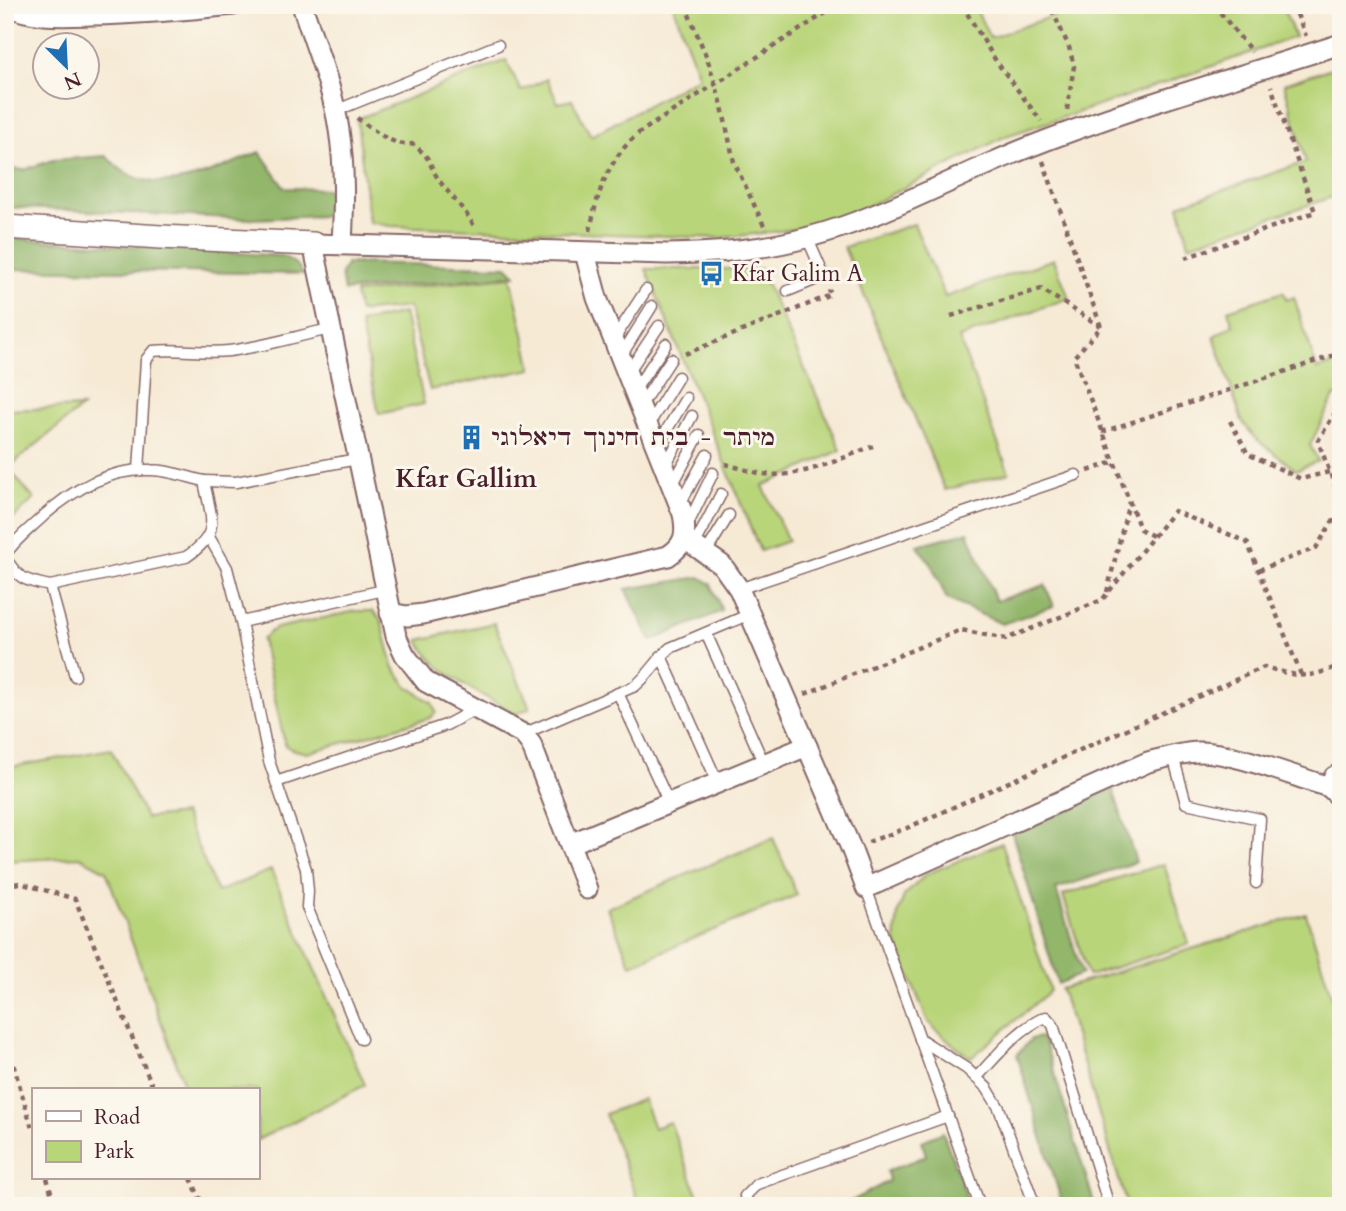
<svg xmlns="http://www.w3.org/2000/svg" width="1346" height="1211" viewBox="0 0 1346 1211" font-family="Cardo,'Frank Ruhl Libre',serif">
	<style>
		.green { fill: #b9d57a; stroke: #827a52; stroke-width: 2 }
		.forest { fill: #92b66a; stroke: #6e6a4a; stroke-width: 2 }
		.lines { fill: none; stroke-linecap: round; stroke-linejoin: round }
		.service-casing { stroke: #866666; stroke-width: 13 }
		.minor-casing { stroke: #866666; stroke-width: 23 }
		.tertiary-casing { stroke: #866666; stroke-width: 26 }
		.path { stroke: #866666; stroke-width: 4.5; stroke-dasharray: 5 5; stroke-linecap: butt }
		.service { stroke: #fff; stroke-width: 10 }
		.minor { stroke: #fff; stroke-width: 19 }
		.tertiary { stroke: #fff; stroke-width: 23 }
		.labels { text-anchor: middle; stroke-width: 6; stroke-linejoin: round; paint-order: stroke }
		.poi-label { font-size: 23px; fill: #4a1f2b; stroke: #fbf7ec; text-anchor: start }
		.quarter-label { font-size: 26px; font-weight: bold; fill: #4a1f2b; stroke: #fbf7ec }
	</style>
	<rect width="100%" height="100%" fill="#fbf7ec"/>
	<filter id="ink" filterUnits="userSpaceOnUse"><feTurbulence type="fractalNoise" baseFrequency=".0143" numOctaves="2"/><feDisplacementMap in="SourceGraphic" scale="14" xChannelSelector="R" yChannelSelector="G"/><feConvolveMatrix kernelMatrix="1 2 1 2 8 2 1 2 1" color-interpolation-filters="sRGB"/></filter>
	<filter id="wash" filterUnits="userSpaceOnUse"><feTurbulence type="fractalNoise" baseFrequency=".00686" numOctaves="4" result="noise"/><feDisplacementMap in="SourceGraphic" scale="28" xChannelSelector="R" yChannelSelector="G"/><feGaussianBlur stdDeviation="1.57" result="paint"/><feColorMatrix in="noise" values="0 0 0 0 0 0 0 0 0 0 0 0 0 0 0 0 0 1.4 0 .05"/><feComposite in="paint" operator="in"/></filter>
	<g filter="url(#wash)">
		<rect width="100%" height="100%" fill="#f6ead5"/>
		<g class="green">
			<path d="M673,5h301l16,33 94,-33h37l5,11 28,-11h128l13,32 -176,62 -113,37 -155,79 -54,14 -77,9 -330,-12 -21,-4 -12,-103 149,-59 15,31 26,-12 11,24 14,-3 19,36 108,-59z"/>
			<path d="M1341,65v129l-152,51 -10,-40 127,-43 -22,-78z"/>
			<path d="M914,224l31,73 109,-38 15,39 -110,40 50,135 -64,17 -101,-243z"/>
			<path d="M646,269h114l81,181 -78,36 25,55 -28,10z"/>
			<path d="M511,277l21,92 -102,21 -21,-83 -50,5 -4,-19z"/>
			<path d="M1283,292l4,8 7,-3 23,72 24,-7v32l-7,3 -24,48 8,16 -22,9 -41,-32 -13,-17 -28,-85 19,-11 -5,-15z"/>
			<path d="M404,313l20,91 -45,10 -19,-91z"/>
			<path d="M82,407l-74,61 26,31 -29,27v-116z"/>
			<path d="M356,611h17l8,9 12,46 14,20 25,17 4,9 -6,6 -123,35 -16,-4 -6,-4 -23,-105 6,-7 9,-5z"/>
			<path d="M494,623l36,85 -14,6c-30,-18 -84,-41 -97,-74z"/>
			<path d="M111,749l35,69 38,-4 33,78 54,-22 94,215 -108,55v-50h-71l-80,-219 -26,-14 -75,4v-93z"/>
			<path d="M773,838l24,57 -166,70 -24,-57z"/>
			<path d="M1002,843l48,148 -79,67 -24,-18 -19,-18 -33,-82 3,-27 6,-17 22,-22z"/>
			<path d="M1164,864l25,80 -101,32 -25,-81z"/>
			<path d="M1306,914l35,113v179h-214l-66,-217z"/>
			<path d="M643,1099l11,29 16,-6 29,77 -19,7h-40l-35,-92z"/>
		</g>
		<g class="forest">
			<path d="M260,152l25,36 42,1 5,13 -7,14 -74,3 -246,-12v-39l19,2 29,-10 53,-4c5,5 11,11 17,15 43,28 95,-3 137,-19z"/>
			<path d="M5,238l278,18 14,9 6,9 -298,-5z"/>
			<path d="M347,263l160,3 9,9 -172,16 -3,-17z"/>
			<path d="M968,532l28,69 49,-16 9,21 -52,18 -55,-25 -16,-35 -14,-19z"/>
			<path d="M700,577l11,7 11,27 -71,30 -25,-52z"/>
			<path d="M1113,789l23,73 -80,27 26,85 -24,10 -46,-151z"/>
			<path d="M1041,1037l5,9 49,160h-32l-46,-151 14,-16z"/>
			<path d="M943,1132l27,74h-119l-1,-4 39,-21 -2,-10 39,-15 -4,-15z"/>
		</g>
	</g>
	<g filter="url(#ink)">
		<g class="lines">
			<defs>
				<g id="service">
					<path d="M335,111l163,-66"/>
					<path d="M788,291l36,-15 -17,-39"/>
					<path d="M614,339l32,-49"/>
					<path d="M621,356l31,-50"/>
					<path d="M627,374l32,-48"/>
					<path d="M634,391l32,-47"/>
					<path d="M641,405l30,-46"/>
					<path d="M649,424l29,-47"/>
					<path d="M657,446l29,-48"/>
					<path d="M664,468l28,-52"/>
					<path d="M139,470l7,-110 7,-9c25,-3 50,3 76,0 34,-4 68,-15 101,-22"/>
					<path d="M204,481l32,1 121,-23"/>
					<path d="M673,484l26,-49"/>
					<path d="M680,504l27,-49"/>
					<path d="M687,526l26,-53"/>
					<path d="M209,537l18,31 14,54 28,139 37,108 2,22 -1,16 54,132"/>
					<path d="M694,546l27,-52"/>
					<path d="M699,550l11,-4 19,-31"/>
					<path d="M5,555c9,-14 22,-24 34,-35 31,-29 68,-52 112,-50 17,0 36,7 53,11 7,38 18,52 -18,76l-136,29c-25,-5 -32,-7 -45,-29"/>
					<path d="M50,586l25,90"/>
					<path d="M739,589l337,-114"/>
					<path d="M241,622l143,-32"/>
					<path d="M706,633l58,131"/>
					<path d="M661,656l57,127"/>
					<path d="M618,693l51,110"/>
					<path d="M523,734l112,-48c14,-11 22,-26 35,-38l80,-34"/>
					<path d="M1173,756l13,47 74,16 -4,64"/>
					<path d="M276,782l170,-57 30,-16"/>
					<path d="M1323,786l8,-13 10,-6"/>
					<path d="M866,888l114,318"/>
					<path d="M920,1039l47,30 20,19 12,20 36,98"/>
					<path d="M976,1078c21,-22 42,-50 70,-61l7,8 56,181"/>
					<path d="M749,1206l-4,-10 12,-12 191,-68"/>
				</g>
				<g id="minor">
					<path d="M5,5c27,13 57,11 86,10 48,-1 94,-5 142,-10"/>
					<path d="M302,5c13,41 31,83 37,125 6,38 5,76 3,114"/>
					<path d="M685,539l37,26 17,24 112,259 15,40 282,-126c16,-4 32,-9 49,-10 32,-2 98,25 132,35l12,11"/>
					<path d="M390,613l17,3 16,-2 245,-58c17,-11 19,-22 15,-42l-86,-216 -12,-45"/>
					<path d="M570,844l237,-98"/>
					<path d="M587,889l-56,-145 -8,-10 -97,-52 -21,-27 -9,-19 -83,-392 354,10c48,-1 96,-4 142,-17 75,-20 143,-59 215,-88 104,-41 211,-71 317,-105"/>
				</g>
				<path id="tertiary" d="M5,227l156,10 152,7"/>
			</defs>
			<use href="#service" class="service-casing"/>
			<use href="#minor" class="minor-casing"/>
			<use href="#tertiary" class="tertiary-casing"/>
			<g class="path">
				<path d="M685,5l22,53 14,44 13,60 31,66"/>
				<path d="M962,5l34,56 45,60"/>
				<path d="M1061,5l-9,5 17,37 5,19 -7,44"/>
				<path d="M1214,5l38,47"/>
				<path d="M1293,5l13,31"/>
				<path d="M357,118c17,12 34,28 55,26 22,15 15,20 29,39 12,16 25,27 34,45"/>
				<path d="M1043,161l58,166 -27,30 66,172 13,7"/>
				<path d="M590,231c7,-38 18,-72 49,-98l199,-128"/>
				<path d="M1185,258l130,-46 -44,-126"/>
				<path d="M951,316l90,-27 59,37"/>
				<path d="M685,354l146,-59 -2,-5"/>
				<path d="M1341,403l-23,38 23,61"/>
				<path d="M1230,421l18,33 53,25 40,-10"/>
				<path d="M1102,432l239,-79"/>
				<path d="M725,464c13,3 25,8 38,10 38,5 76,-15 110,-28"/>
				<path d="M1088,471l26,-9"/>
				<path d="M1259,570l57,-22 25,-40"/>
				<path d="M1107,592l22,-90"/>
				<path d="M805,694l156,-64 45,9 96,-39 72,-89 73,31 55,135"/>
				<path d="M868,842l39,-14 357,-161c38,10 40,13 77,-2"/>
				<path d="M5,885l15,-2 55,16 79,191"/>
				<path d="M5,1036l28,96"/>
				<path d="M47,1178l8,28"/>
				<path d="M191,1178l12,28"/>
				<path d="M850,1202l1,4"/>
			</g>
			<use href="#service" class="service"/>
			<use href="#minor" class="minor"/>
			<use href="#tertiary" class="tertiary"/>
		</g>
	</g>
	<defs>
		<symbol id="bus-bare" viewBox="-9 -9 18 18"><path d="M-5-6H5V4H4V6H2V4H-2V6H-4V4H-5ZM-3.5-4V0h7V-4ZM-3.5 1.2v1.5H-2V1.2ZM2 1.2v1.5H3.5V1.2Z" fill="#1f6fb2" stroke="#fbf7ec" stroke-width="2.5" paint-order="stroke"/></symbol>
		<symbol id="building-bare" viewBox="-9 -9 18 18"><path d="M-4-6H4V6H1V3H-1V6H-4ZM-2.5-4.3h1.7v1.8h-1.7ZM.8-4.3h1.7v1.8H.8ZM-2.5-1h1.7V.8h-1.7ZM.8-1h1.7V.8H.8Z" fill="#1f6fb2" stroke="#fbf7ec" stroke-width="2.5" paint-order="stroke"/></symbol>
	</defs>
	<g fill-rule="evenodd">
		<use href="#bus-bare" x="694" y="256" width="35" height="35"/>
		<use href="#building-bare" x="454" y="420" width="35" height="35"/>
	</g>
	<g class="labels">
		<g class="poi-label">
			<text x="732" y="281">Kfar Galim A</text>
			<text x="491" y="445">מיתר - בית חינוך דיאלוגי</text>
		</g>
		<g class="quarter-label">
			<text x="466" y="487">Kfar Gallim</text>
		</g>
	</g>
	<rect width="1346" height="1211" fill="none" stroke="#fbf7ec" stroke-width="28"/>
	<rect x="32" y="1088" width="228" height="91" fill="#fbf7ec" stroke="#b4a19f" stroke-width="2"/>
	<rect x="46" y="1111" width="35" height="10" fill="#ffffff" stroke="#b4a19f" stroke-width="2"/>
	<text x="94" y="1124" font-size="21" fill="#4a1f2b">Road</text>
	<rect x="46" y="1141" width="35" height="21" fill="#b9d57a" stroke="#b4a19f" stroke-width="2"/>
	<text x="94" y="1158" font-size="21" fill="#4a1f2b">Park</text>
	<g transform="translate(66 66) rotate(156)"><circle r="33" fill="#fbf7ec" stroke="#b4a19f" stroke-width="2"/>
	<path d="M0-5L12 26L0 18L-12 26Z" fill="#1f6fb2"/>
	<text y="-10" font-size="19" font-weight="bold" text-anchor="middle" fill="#4a1f2b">N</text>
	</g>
</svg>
